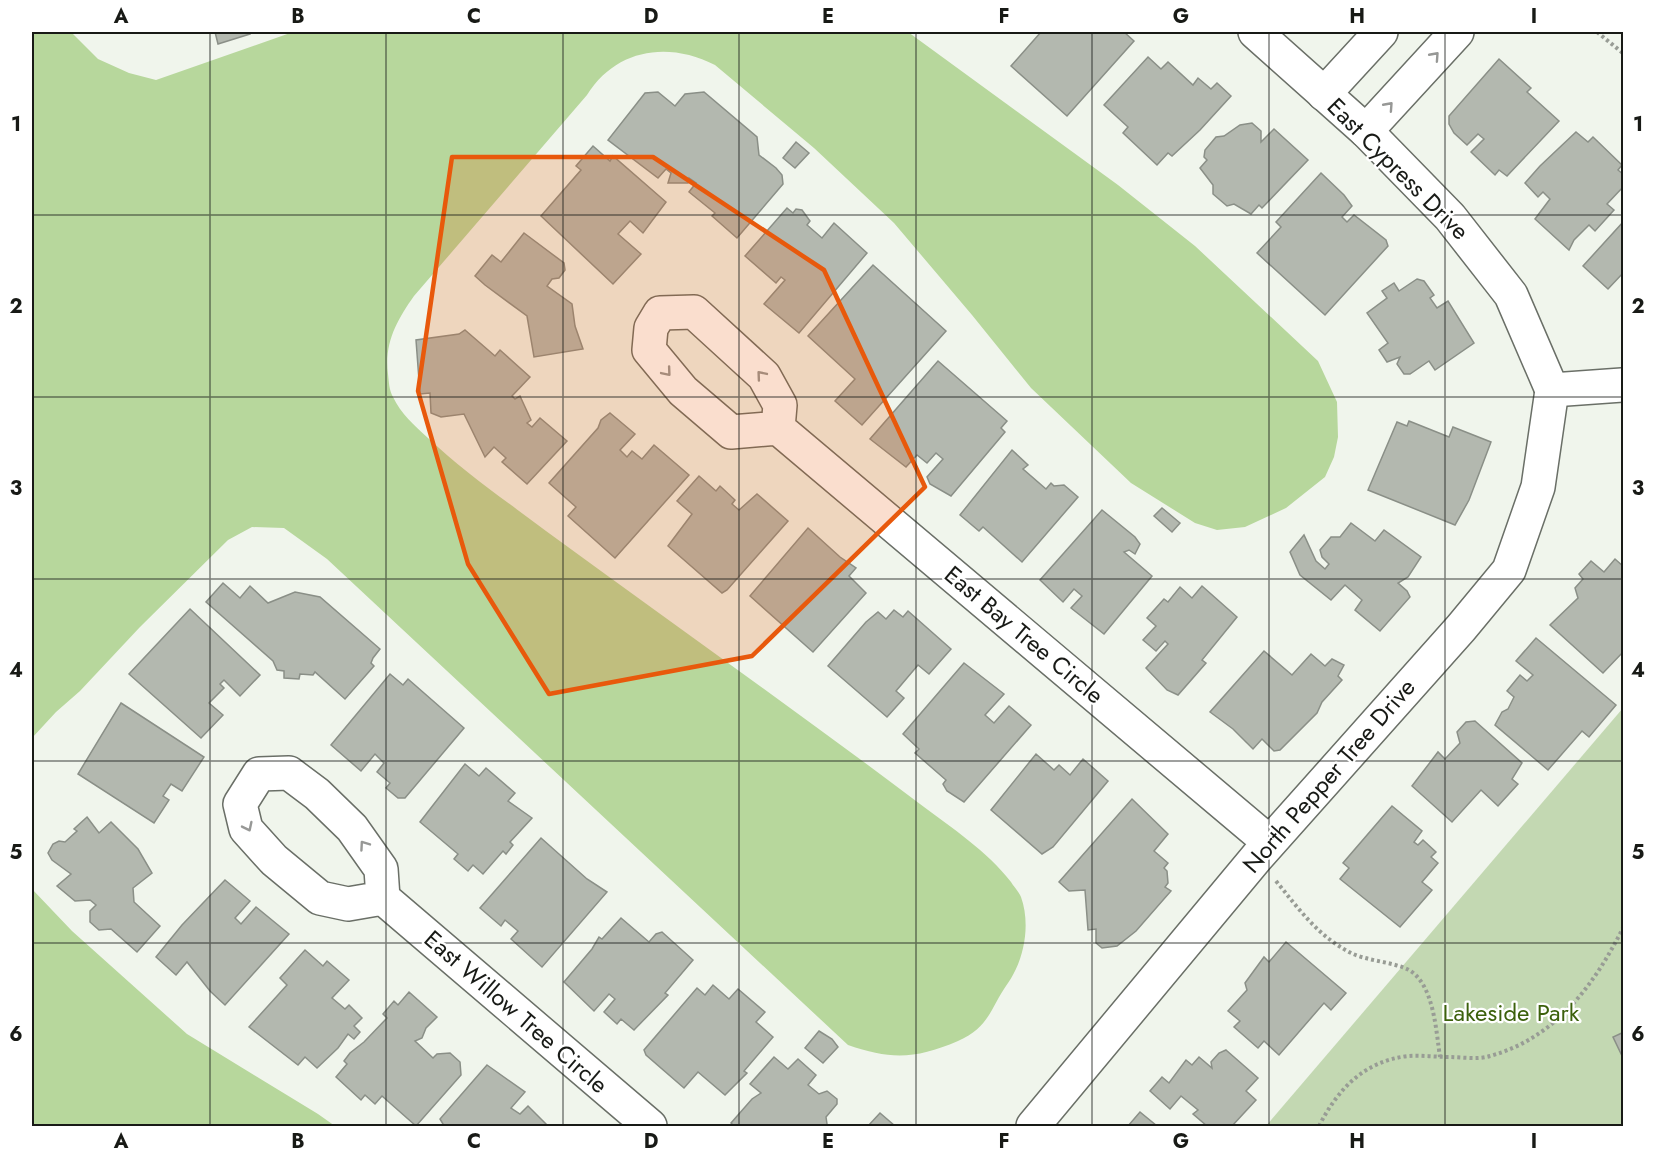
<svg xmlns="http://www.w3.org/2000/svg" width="1655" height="1158" viewBox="0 0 1655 1158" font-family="Jost,sans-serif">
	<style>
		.green { fill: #c3d8b2 }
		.water { fill: #b7d79c }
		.building { fill: #b3b8af; stroke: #8a8f87; stroke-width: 1.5 }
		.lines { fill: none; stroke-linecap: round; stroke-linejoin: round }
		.minor-casing { stroke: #6a6f67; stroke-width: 36 }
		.path { stroke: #989c95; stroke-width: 4; stroke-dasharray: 3 3; stroke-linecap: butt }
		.minor { stroke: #fff; stroke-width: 33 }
		.oneway { stroke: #979896 }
		.marked { fill: #e8590c; fill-opacity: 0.2; stroke: #e8590c; stroke-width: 4.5; stroke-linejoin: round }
		.grid { fill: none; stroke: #181a16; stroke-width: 1.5; stroke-opacity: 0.55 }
		.labels { text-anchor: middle; stroke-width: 4.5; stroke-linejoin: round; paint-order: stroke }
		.street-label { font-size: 24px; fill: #181a16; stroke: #fff }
		.park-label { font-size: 24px; fill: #3c610c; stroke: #fff }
		.neatline { fill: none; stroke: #181a16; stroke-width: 2 }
		.grid-label { font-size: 20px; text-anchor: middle; font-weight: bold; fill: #181a16 }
	</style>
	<rect width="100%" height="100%" fill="#f0f5ec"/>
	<path class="green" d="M1623,708v418h-357z"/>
	<g class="water">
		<path d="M32,32h39l27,27 31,14 27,7 137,-48h615l210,153 77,61 123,115 19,41 1,35 -4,20 -9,20 -39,31 -41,19 -28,3 -22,-7 -64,-40 -100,-95 -59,-73 -78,-92 -80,-75 -99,-83c-47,-24 -99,-16 -128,30l-173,201c-17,24 -30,47 -26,78 1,8 1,16 5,23 8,17 21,28 35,41 36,34 78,63 118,93 124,91 251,180 374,273 32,24 67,47 91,78 3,5 8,10 10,15 10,28 3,63 -13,86 -18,25 -18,44 -50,58 -42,18 -67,19 -110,4l-521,-486 -43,-31 -32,-1 -24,13 -88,87 -60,64 -24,21 -24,26z"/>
		<path d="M32,889l40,42 115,103 131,80 17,12h-303z"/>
	</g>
	<g class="building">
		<path d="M215,32h34l1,2 -32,10z"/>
		<path d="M1041,32h83l10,9 -67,75 -56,-50z"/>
		<path d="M1148,57l13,12 7,-7 25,23 5,-7 13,11 6,-6 14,13 -31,34 -28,26 -4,-3 -11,12 -34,-32 5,-6 -24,-22z"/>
		<path d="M1499,59l32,29 -4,4 32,29 -52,55 -8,-6 -4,5 -24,-23 13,-13 -6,-5 -11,11 -13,-12 -5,-9v-8z"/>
		<path d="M658,92l17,14 10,-12 19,-2 53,45 2,18 17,13 6,7 1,9 -46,54 -25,-22 3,-3 -26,-21 7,-9 -7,-5 -1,5h-20l3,-10 -5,-4 -8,9 -50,-38 37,-47z"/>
		<path d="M1252,123l9,8v11l13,-13 34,31 -46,48 -3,-3 -8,9 -17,-10 -7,2 -14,-12v-9l-13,-17 7,-8 -3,-3 1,-7 11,-13 8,-1 16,-11z"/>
		<path d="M1576,132l12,10 5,-5 29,28 -4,5 6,5v11l-17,18 7,6 -19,21 -6,-6 -15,15 -5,10 -34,-31 15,-20 -7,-7 -5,5 -13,-14 15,-17z"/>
		<path d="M796,142l13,11 -14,15 -12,-10z"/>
		<path d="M593,146l17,15 3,-5 53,46 -23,31 -13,-12 -12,13 23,20 -28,30 -72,-68 40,-46 -5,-4z"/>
		<path d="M1321,173l23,22 8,11 -10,11 5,5 7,-7 32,25 2,6 -63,69 -68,-62 24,-26 -5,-5z"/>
		<path d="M787,208l6,5 3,-4 6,1 8,11 -3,4 15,13 12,-15 33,30 -68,80 -35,-29 21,-24 -4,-3 -5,6 -31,-27z"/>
		<path d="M1624,221v51l-16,17 -25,-23z"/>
		<path d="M524,233l40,30 1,7 -6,8 -7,1 -5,7 25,18 3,22 8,23 -49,8 -7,-41 -42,-31 -10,-9 17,-21 9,7z"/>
		<path d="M873,265l73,66 -84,94 -27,-24 20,-22 -47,-43z"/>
		<path d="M1417,279l7,2 10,14 -4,3 7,10 11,-7 26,42 -39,27 -6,-9 -19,13h-6l-7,-10 3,-7 -13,5 -8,-12 9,-7 -21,-30 20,-15 -5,-7 12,-8 5,8z"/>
		<path d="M465,330l30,26 5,-6 30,27 -18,19 3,3 5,-3 11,24 -4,3 5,4 8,-9 27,23 -40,43 -25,-22 4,-4 -12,-11 -9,10 -21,-43 -23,3 -10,-4 -1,-20 -10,1 -4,-54 43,-6z"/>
		<path d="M938,361l69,60 -6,7 4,4 -54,64 -21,-12 -3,-7 16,-18 -7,-6 -9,10 -10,-8 -11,12 -36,-28z"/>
		<path d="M610,413l25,21 -15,16 7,7 5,-6 10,8 12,-14 35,30 -74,83 -47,-42 8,-9 -27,-24 49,-55 3,-8z"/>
		<path d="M1409,421l40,16 4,-10 38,15 -22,58 -14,25 -87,-35 29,-68 10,4z"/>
		<path d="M1012,450l16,15 -5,4 23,20 5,-6 3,3 10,-1 14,12 -56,65 -39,-35 -4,4 -19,-16z"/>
		<path d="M699,476l17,15 4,-5 15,14 -3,4 7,6 18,-16 31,27 -61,69 -5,3 -54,-47 24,-32 -15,-13z"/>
		<path d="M1162,508l18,15 -8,9 -18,-16z"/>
		<path d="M1102,510l33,27 5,7 -5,10 -6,-4 -5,2 28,24 -48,58 -33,-26 11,-12 -8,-7 -11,13 -23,-22z"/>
		<path d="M1351,523l24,18 9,-11 37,27 -13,20 -10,6 9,8 3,6 -30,34 -25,-21 7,-10 -17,-15 -14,15 -31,-25 -10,-23 14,-17 12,26 9,8 4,-5 -7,-7 -2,-7 11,-13h9z"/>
		<path d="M808,528l32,29 16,11 -7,8 17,17 -53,59 -63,-56z"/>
		<path d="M1615,559l9,8v84l-21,22 -53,-48 28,-27 -3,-10 8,-9 -4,-5 12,-13 13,11z"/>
		<path d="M223,583l17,15 10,-12 18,17 27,-11 25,5 60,52 -7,9 -2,5 3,3 -29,33 -30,-27 -2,3 -13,-1 -1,5 -15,-1v-7l-7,-1 -4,-9 -67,-59z"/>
		<path d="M1202,586l35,31 -35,43 4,3 -28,32 -11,-5 -21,-22 22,-24 -3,-3 -9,10 -13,-11 13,-14 -9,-8 17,-19 4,3 12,-15 12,11z"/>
		<path d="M190,609l70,66 -20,21 -16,-16 -4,4 4,4 -15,15 14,12 -22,23 -72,-64z"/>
		<path d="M894,610l9,7 5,-6 43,38 -22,25 -11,-9 -22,26 8,7 -17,19 -59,-51 38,-44 12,-10 8,7z"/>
		<path d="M1536,638l80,67 -27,32 -7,-6 -34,39 -53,-45 7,-13 6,-3 6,-12 -7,-6 13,-16 7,6 6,-6 -17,-14z"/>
		<path d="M1264,651l28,24 19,-21 14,12 7,-7 12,6 -6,11 4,4 -20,22 -5,11 -37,37 -6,1 -12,-12 -9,10 -20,-20 -23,-17z"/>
		<path d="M964,663l40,31 -19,21 9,8 15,-17 22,19 -67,77 -17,-11 -4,-7 3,-4 -31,-27 4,-4 -16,-15z"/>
		<path d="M390,674l13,11 5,-6 56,49 -59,70h-7l-12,-10 4,-5 -13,-11 7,-9 -9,-9 -14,17 -30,-26z"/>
		<path d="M121,703l83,54 -22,34 -11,-7 -8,12 6,4 -15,23 -76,-49z"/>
		<path d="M1475,721l47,42 -10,16 6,5 -20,22 -17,-16 -29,32 -40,-36 26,-34 7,7 15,-16 -3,-11 9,-10z"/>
		<path d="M1036,754l18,16 5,-5 11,10 13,-16 25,22 -55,66 -11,7 -51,-44z"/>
		<path d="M465,764l14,12 7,-8 29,25 -7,8 24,17 -22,24 3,3 -7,9 -3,-3 -20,23 -10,-9 -5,6 -14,-12 4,-5 -38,-32z"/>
		<path d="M1132,799l36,35 -14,17 14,12 -4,5 3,3 1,12 -3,4 6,4 -35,40 -19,15 -15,2 -6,-5v-14l-8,1 -3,-40 -16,1 -10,-9z"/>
		<path d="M1392,806l30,25 -8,11 4,3 5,-5 13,12 -5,5 7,6 -16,19 10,8 -32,37 -60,-48 9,-11 -6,-5z"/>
		<path d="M87,817l12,16 12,-11 27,27 14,24 -19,15 1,14 26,24 -23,26 -26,-23 -12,1 -9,-8v-11l6,-6 -6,-5 -15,1 -18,-15 14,-12 -19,-14 -4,-7 5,-9 6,-3 6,1 12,-11 -3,-2z"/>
		<path d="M541,838l46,41 20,13 -65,75 -31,-28 7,-8 -13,-11 -4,6 -21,-18z"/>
		<path d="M225,880l25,21 -15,17 6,6 15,-17 33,27 -64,71 -15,-14 -23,-29 -11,13 -20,-18 26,-32z"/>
		<path d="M621,918l28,24 7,-8 6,-2 31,28 -28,33 3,2 -34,35 -13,-11 -4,5 -13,-12 11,-13 -6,-5 -15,17 -30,-29 28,-33 7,-12 3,2z"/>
		<path d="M1286,942l60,51 -15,17 -7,-7 -45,52 -15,-14 -6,7 -24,-21 6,-6 -12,-10 19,-21 -2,-7 19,-26 5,5z"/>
		<path d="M305,950l18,16 4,-5 22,19 -17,18 13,11 4,-4 13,13 -8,8 6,6 -6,7 -6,-5 -10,14 -21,20 -12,-11 -7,8 -49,-38 38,-42 -7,-7z"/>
		<path d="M713,985l16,14 9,-10 27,23 -9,10 17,15 -29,34 3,2 -22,22 -27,-23 -14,16 -38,-33 -2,-5 53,-62 8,7z"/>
		<path d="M409,992l28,25 -11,11 -4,10 -7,3 18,17 4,-4 13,-1 10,9 1,13 -45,51 -34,-30 -7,8 -10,-9 -4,5 -25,-23 11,-13 -3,-3 6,-8 14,-11 23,-24 -4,-4 11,-13 4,4z"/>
		<path d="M819,1031l13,8 6,8 -15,16 -18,-15z"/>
		<path d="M1624,1032v28l-11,-23z"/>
		<path d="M1226,1050l32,28 -12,13 10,9 -24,26h-25l-14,-12 5,-4 -17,-14 -11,13 -20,-18 12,-14 7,6 17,-23 6,5 7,-8 13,11 -1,-6 8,-9z"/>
		<path d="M774,1057l14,12 10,-10 18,16 -8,10 11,9 8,-3 10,8v5l-11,13 1,7 -2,2h-91l-3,-3 21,-24 9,-6 -11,-9z"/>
		<path d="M487,1065l38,27 -14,16 9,6 8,-8 20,20h-102l-3,-2 -3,-5z"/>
		<path d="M1140,1112l17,14h-29z"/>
		<path d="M880,1113l15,13h-27z"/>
	</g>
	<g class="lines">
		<defs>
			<g id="minor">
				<path d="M1255,32l111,99 84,86 61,78 41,95"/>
				<path d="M1324,94l57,-62"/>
				<path d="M1366,131l91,-99"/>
				<path d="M1552,390l70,-5"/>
				<path d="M778,428l2,-23 -16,-29 -70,-64 -34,1 -9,15 -2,22 34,41 48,41 47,-4 491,414"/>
				<path d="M383,898l-35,6 -28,-6 -46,-38 -28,-31 -6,-25 19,-30 30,-1 28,21 35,34 29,41 2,29 267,228"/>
				<path d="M1033,1126l224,-269 204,-229 48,-58 29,-83 14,-97"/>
			</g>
		</defs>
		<use href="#minor" class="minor-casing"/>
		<g class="path">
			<path d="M1597,32l27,22"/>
			<path d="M1276,881c23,28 40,53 73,71 17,9 40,9 58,17 27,13 29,62 33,88"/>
			<path d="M1319,1126c19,-37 45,-65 89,-70 13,-1 28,1 41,1 13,0 29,3 41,-1 66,-18 105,-72 134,-130"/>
		</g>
		<use href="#minor" class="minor"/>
	</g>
	<defs><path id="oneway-chevron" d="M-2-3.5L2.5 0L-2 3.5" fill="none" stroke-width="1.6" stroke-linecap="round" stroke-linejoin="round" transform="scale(1.5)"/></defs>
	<g class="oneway">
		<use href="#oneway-chevron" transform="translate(1435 56) rotate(-48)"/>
		<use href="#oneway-chevron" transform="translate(1389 106) rotate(-48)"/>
		<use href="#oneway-chevron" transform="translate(667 372) rotate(50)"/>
		<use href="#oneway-chevron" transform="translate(761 375) rotate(-130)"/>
		<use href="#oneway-chevron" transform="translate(248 827) rotate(64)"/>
		<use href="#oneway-chevron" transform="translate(364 845) rotate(-125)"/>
	</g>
	<path class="marked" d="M452,157h201l171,113 101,217 -173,169 -203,38 -81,-130 -50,-173z"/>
	<path class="grid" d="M210,32v1094M386,32v1094M563,32v1094M739,32v1094M916,32v1094M1092,32v1094M1269,32v1094M1445,32v1094M32,215h1592M32,397h1592M32,579h1592M32,761h1592M32,943h1592"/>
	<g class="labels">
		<g class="street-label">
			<text transform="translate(1398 169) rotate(45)" y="8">East Cypress Drive</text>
			<text transform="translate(1024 635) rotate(40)" y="8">East Bay Tree Circle</text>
			<text transform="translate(1329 776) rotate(-49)" y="8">North Pepper Tree Drive</text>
			<text transform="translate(516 1012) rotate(41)" y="8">East Willow Tree Circle</text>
		</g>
		<g class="park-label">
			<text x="1511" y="1021">Lakeside Park</text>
		</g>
	</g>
	<rect width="1655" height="1158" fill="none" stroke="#ffffff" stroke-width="66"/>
	<rect x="33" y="33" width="1589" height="1092" class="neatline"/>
	<g class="grid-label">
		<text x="121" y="23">A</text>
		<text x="298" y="23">B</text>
		<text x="474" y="23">C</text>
		<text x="651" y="23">D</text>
		<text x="828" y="23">E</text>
		<text x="1004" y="23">F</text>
		<text x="1181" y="23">G</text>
		<text x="1357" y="23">H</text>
		<text x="1534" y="23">I</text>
		<text x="16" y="131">1</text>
		<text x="1638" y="131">1</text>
		<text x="16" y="313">2</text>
		<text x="1638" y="313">2</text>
		<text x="16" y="495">3</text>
		<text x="1638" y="495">3</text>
		<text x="16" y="677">4</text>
		<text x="1638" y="677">4</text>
		<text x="16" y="859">5</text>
		<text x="1638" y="859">5</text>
		<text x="16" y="1041">6</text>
		<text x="1638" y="1041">6</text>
		<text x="121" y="1148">A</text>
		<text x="298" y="1148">B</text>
		<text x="474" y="1148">C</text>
		<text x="651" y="1148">D</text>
		<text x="828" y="1148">E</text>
		<text x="1004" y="1148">F</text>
		<text x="1181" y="1148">G</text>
		<text x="1357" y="1148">H</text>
		<text x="1534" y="1148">I</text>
	</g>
</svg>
